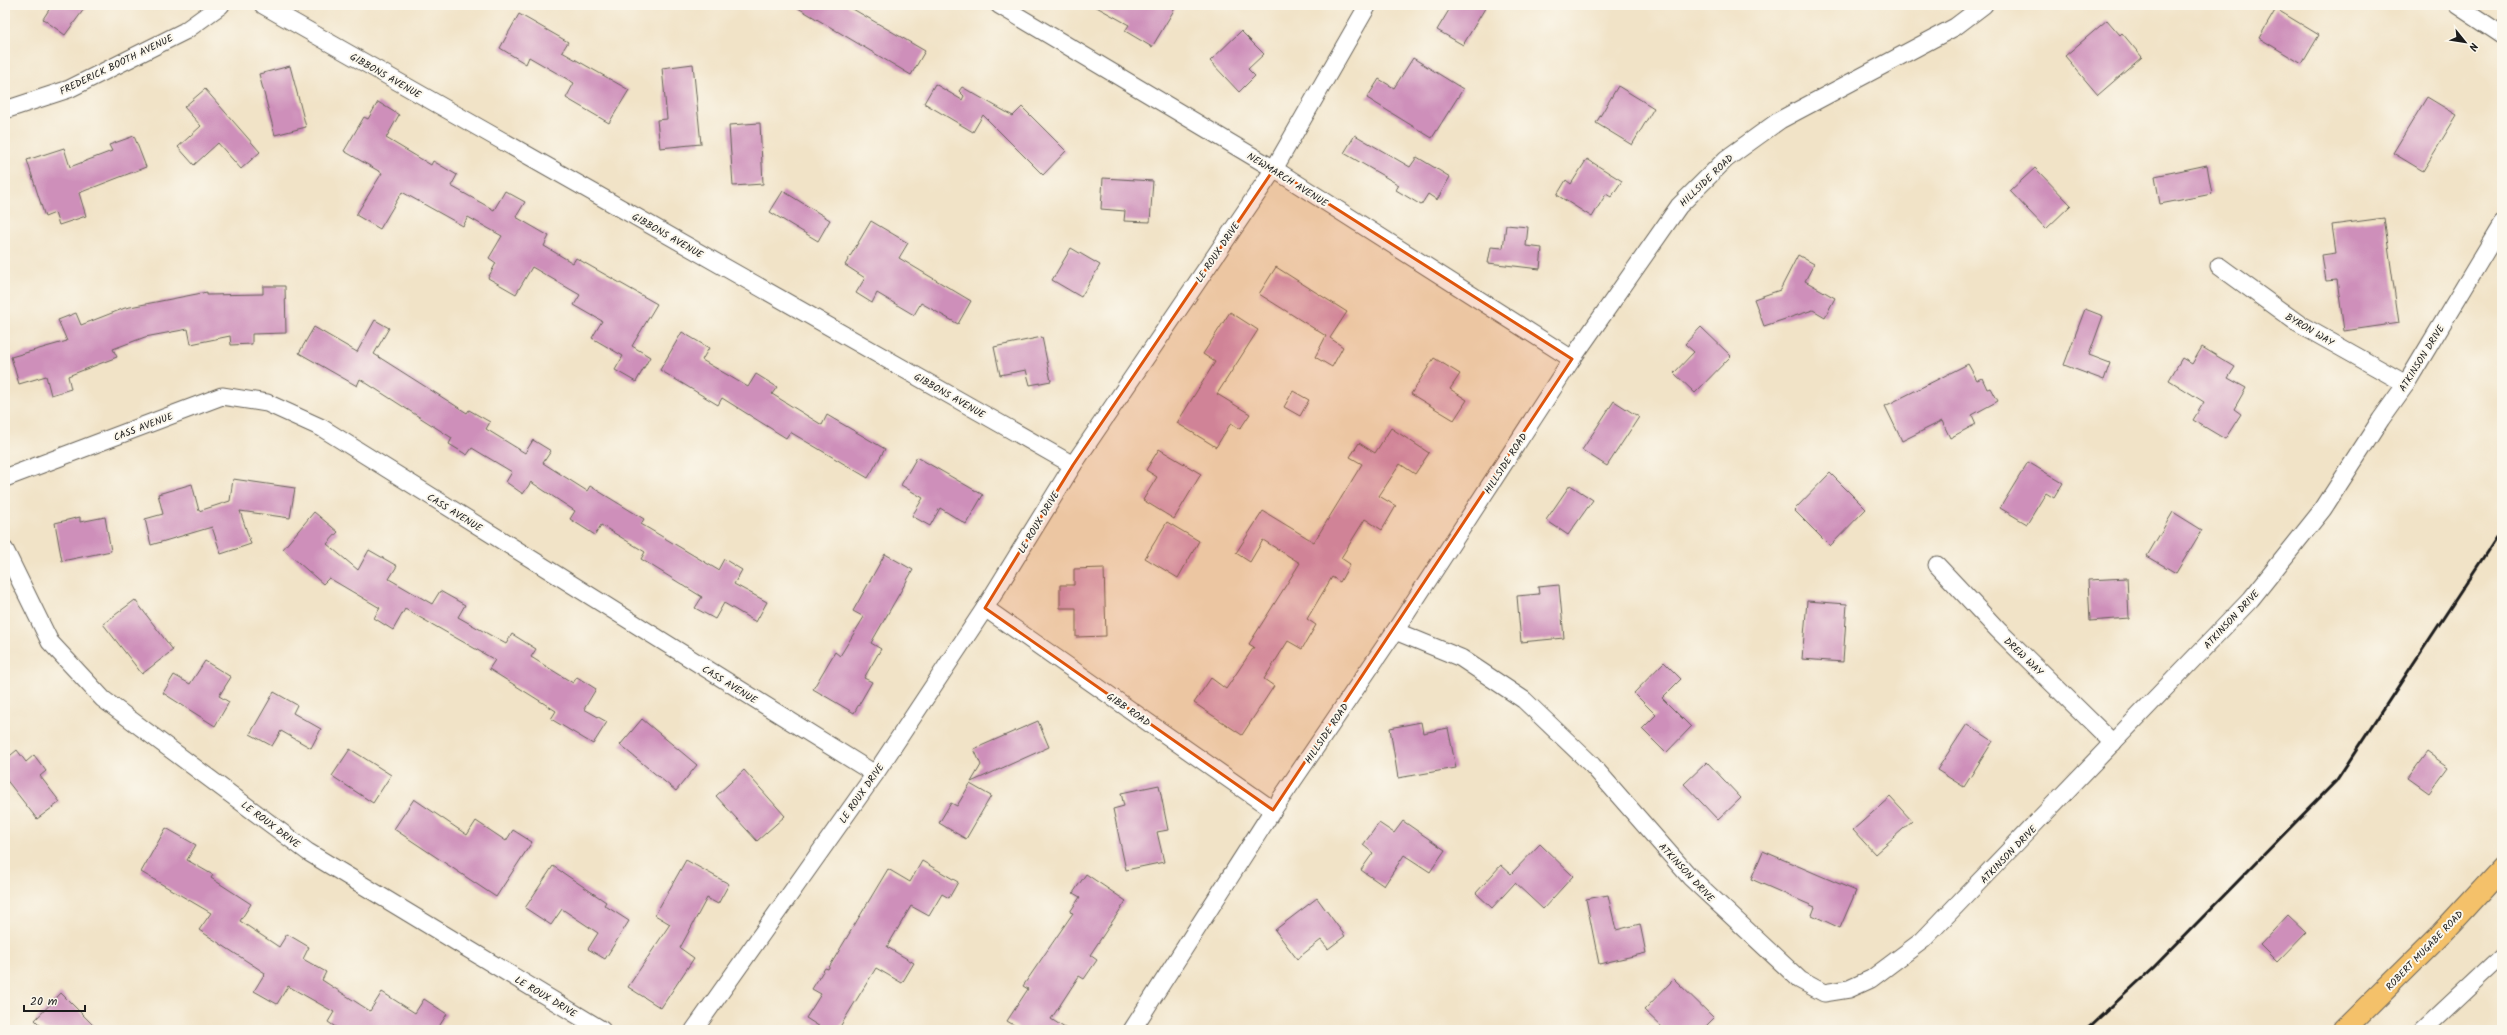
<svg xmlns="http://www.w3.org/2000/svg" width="2507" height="1035" viewBox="0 0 2507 1035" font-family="Kalam,sans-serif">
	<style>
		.building { fill: #ce8fba }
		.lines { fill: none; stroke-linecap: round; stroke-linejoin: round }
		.minor-casing { stroke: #676258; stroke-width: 19 }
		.primary-casing { stroke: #676258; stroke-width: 24 }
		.minor { stroke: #fff; stroke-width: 17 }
		.primary { stroke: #f4c16b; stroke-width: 22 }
		.rail { stroke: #1c1c1c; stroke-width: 3 }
		.marked { fill: #de560d; fill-opacity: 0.2; stroke: #de560d; stroke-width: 3; stroke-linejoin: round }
		.labels { text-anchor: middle; stroke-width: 4; stroke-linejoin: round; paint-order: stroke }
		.street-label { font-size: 10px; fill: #1c1c1c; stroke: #fbf7ec }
	</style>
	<rect width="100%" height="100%" fill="#fbf7ec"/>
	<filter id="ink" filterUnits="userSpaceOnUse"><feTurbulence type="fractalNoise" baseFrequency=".025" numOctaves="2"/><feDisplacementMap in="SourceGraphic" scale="8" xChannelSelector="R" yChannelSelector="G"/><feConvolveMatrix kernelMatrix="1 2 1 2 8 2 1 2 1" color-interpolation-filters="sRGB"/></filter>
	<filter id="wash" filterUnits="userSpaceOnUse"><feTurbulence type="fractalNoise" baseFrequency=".012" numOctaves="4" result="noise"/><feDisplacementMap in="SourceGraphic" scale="16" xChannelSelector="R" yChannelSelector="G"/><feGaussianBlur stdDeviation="0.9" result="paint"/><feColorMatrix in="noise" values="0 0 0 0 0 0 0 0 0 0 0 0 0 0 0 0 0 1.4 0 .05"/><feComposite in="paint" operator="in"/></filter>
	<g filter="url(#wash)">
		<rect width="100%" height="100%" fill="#f1e3c7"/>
		<g id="blocks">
			<g class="building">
				<path d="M52,5h35l-22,30 -22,-16z"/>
				<path d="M793,5h53l79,46 -14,24z"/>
				<path d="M1093,5h84l-25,42 -27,-16 4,-6z"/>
				<path d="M1452,5h35l-24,40 -26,-15z"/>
				<path d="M2276,9l43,26 -17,29 -43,-26z"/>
				<path d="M519,14l49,28 -6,10 67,38 -20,33 -43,-25 8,-15 -45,-26 -3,7 -26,-16z"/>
				<path d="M2107,20l13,15 2,-2 20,24 -44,38 -33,-39z"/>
				<path d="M1241,31l23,23 -16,15 7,7 -16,16 -29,-31z"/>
				<path d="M1413,58l50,31 -31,49 -65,-40 12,-19 15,9z"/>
				<path d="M693,64l8,80 -41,4 -3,-28 10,-1 -5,-51z"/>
				<path d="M290,66l16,61 -31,8 -16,-61z"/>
				<path d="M935,84l27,16 2,-4 -5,-5 3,-4 51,29 9,-9 44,44 -23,24 -60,-60 -10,17 -49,-29z"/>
				<path d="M1618,86l36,22 -22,37 -36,-22z"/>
				<path d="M205,89l55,63 -19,17 -23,-26 -24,22 -16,-18 23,-21 -17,-19z"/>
				<path d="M2427,97l30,18 -34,56 -30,-18z"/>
				<path d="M378,102l21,13 -13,23 45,27 2,-4 24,14 -6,11 43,24 11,-19 20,11 -9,15 33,19 -5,10 29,17 3,-5 81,46 -25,42 18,11 -14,25 -21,-12 8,-14 -31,-18 10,-17 -28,-16 6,-10 -48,-28 -16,27 -28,-16 8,-15 -7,-5 13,-22 -34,-19 -5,9 -61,-34 -22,37 -24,-14 26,-42 -38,-22 20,-34 4,2z"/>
				<path d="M760,123l3,61 -30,2 -4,-61z"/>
				<path d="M1355,135l55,32 7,-10 33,20 -13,23 -9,-6 -7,11 -25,-15 3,-5 -55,-32z"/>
				<path d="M134,136l12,31 -67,26 7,23 -27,9 -4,-12 -10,4 -18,-57 37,-12 6,19 42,-16 -3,-6z"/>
				<path d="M1587,159l35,22 -11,16 -5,-3 -14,23 -35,-22 9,-15 5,4z"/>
				<path d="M2207,165l5,29 -52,10 -5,-28z"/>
				<path d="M2035,168l36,37 -25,24 -36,-38z"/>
				<path d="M1103,178l50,3 -3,41 -26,-1 1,-10 -24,-2z"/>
				<path d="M783,191l47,29 -12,21 -48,-29z"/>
				<path d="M2384,218l15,105 -55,8 -7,-51 -11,1 -4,-26 14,-2 -4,-28z"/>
				<path d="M871,221l37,22 -9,15 72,43 -13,23 -37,-21 -7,12 -37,-22 -5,10 -16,-10 9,-15 -20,-13z"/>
				<path d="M1506,225l22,2 -2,19 16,2 -2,21 -52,-6 3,-16 12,1z"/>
				<path d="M1071,248l29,17 -19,32 -29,-17z"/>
				<path d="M1798,255l16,9 -9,17 30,17 -10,19 -12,-7 -49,16 -10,-27 26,-9z"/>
				<path d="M1276,267l71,45 -17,26 13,9 -11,20 -17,-10 11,-21 -67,-42z"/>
				<path d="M263,286h22l1,47 -34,1v10l-21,1 -1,-9 -39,8 -3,-15 -43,8 -32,12 4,8 -49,19 3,13 -20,6 -5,-19 -27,8 -8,-27 56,-16 -9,-21 18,-7 5,12 44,-17 82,-16v3l56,-1z"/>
				<path d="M2085,309l18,7 -14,39 21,8 -6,17 -40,-15z"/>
				<path d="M1230,312l28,18 -41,64 33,20 -10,15 -9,-6 -15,24 -39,-24 38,-61 -12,-8z"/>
				<path d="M375,320l14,8 -15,26 93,59 2,-3 21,12 -4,7 39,24 8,-13 18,11 -8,12 44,28 3,-5 54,33 -3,5 77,46 6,-11 18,11 -8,14 33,18 -11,20 -32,-19 -9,16 -20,-11 7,-11 -61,-38 4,-7 -44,-27 -6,10 -25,-16 5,-8 -44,-29 -8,12 -17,-12 6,-10 -40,-24 -5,7 -18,-11 3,-6 -92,-59 -3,7 -58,-33 15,-26 43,25z"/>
				<path d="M1701,327l30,29 -36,37 -21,-20 20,-21 -9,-8z"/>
				<path d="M682,332l27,16 -7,12 46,27 8,-13 21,13 -5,7 50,31 5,-10 58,34 -17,29 -78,-46 -4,6 -64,-40 -4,7 -58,-35z"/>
				<path d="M1042,337l9,44 -21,4 -4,-15 -26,5 -6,-28z"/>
				<path d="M2202,347l33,20 -7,11 18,10 -12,21 7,5 -16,25 -32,-19 11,-18 -35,-22 13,-22 10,6z"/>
				<path d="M1434,358l26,16 -10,15 17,11 -13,20 -43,-26z"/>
				<path d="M1968,364l9,16 5,-2 5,11 4,-1 7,13 -26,14 4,9 -26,14 -8,-17 -40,20 -17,-35z"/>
				<path d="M1293,391l16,9 -9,16 -16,-9z"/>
				<path d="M1614,401l25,16 -32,49 -25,-16z"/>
				<path d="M1391,428l38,25 -14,21 -15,-10 -21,32 17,10 -14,24 -17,-11 -24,39 9,6 -10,18 -8,-5 -25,42 9,6 -14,24 -14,-8 -24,38 10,7 -32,49 -48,-32 17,-25 15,11 28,-42 -5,-3 51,-81 -37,-23 -13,22 -14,-9 27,-42 51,31 48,-78 -12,-7 9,-14 16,10z"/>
				<path d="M1159,449l42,25 -27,45 -31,-19 14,-23 -11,-7z"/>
				<path d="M917,457l66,38 -17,29 -26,-16 -10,18 -18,-10 11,-18 -22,-13z"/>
				<path d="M2028,462l35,21 -9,15 -8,-5 -19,31 -27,-16z"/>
				<path d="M1830,473l36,36 -36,37 -36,-36z"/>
				<path d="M233,479l62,9 -5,30 -50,-7 11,33 -30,10 -9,-27 -61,18 -6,-26 18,-5 -5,-20 34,-10 7,27 31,-10z"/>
				<path d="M1570,485l23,15 -25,35 -22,-15z"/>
				<path d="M314,512l24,20 -11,12 31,26 11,-20 28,16 -8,13 43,25 8,-13 25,14 -7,12 48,27 6,-10 24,15 -5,8 42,26 4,-6 19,12 -12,20 23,13 -14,22 -42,-25 5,-8 -67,-42 6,-9 -90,-51 -12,21 -19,-12 6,-10 -51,-30 -6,6 -40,-35z"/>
				<path d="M2173,512l29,18 -26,43 -29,-17z"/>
				<path d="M80,517v5l25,-5 6,34 -49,10 -7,-38z"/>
				<path d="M1167,522l32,19 -21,37 -33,-20z"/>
				<path d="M885,554l28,16 -42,73 10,6 -17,29 8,4 -18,31 -41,-24 22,-37 5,4 24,-39 -11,-6z"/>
				<path d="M1104,568l2,68 -30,1v-29h-16v-23h14v-16z"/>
				<path d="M2127,578l2,40 -39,3 -2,-41z"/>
				<path d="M1559,585l5,53 -43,4 -4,-46 22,-2 -1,-7z"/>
				<path d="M135,600l38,50 -31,24 -39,-50z"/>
				<path d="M1807,601l40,3 -4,58 -41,-3z"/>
				<path d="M205,661l26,16 -12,19 10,6 -14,24 -52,-33 11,-18 16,9z"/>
				<path d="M1664,662l17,17 -19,19 29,29 -25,26 -24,-24 14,-14 -22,-22z"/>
				<path d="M274,692l23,13 -4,8 28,16 -10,19 -30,-17 -9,15 -22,-12z"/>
				<path d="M642,719l55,46 -21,26 -56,-46z"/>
				<path d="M1038,721l11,26 -78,35 10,-17 -7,-16z"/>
				<path d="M1421,722l2,11 25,-5 8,40 -58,10 -8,-50z"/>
				<path d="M1967,724l26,17 -29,46 -27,-17z"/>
				<path d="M350,749l41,26 -18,28 -41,-27z"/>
				<path d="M17,750l9,12 8,-7 12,16 -6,5 20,26 -23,17 -32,-41v-18z"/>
				<path d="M2427,752l21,15 -19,26 -21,-15z"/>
				<path d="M1707,762l34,36 -23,22 -34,-36z"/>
				<path d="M744,770l41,46 -28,25 -41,-45z"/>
				<path d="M970,784l21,12 -25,43 -27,-16 12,-20 6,3z"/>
				<path d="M1159,785l9,45 -11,2 7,30 -38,8 -13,-61 11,-3 -3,-13z"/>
				<path d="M1890,797l22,24 -37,33 -22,-24z"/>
				<path d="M414,799l53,36 9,-14 30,20 7,-11 19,12 -36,55 -102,-68z"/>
				<path d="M1403,821l42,29 -15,22 -26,-17 -20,31 -23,-16 12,-17 -10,-8 16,-22 15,10z"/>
				<path d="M166,828l30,17 -9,15 26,15 -2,3 40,26 -11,17 39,26 8,-13 22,13 -6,12 23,13 -4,8 48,31 12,-19 33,21 9,-14 23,15 -9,14 4,2h-102l-12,-8 6,-10 -46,-26 -11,18 -23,-13 11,-18 -66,-43 12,-17 -70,-41z"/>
				<path d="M1540,844l33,32 -30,33 -28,-26 -23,25 -16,-15 25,-28 10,9z"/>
				<path d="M1763,851l93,40 -16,37 -28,-13 3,-8 -64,-28z"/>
				<path d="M686,860l43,24 -11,20 -11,-6 -27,50 14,10 -33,50 -33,-21 42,-63 -15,-9z"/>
				<path d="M922,861l36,21 -9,16 -7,-4 -13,22 -18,-10 -24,41 27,16 -12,20 -26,-15 -38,62h-13l-19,-12 15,-24 -9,-5 13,-21 3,1 60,-100 22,13z"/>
				<path d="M553,866l53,36 -2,3 25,16 -24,38 -17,-10 10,-16 -36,-24 -11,16 -26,-17z"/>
				<path d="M1086,874l40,27 -36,54 7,5 -13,19 -5,-3 -28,43 17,11h-46l-15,-9 21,-32 -5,-3 50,-73 -3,-1 10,-15 -7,-4z"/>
				<path d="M1608,895l8,35 24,-6 6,29 -47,11 -13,-65z"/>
				<path d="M1317,898l28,38 -17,13 -7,-9 -24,19 -22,-29z"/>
				<path d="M2288,915l18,17 -29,30 -17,-17z"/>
				<path d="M1674,979l40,39 -12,12h-37l-21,-20z"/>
				<path d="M61,993l37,37h-53l-10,-10z"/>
			</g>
		</g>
	</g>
	<g filter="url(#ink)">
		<use href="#blocks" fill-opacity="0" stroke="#676258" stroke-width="1"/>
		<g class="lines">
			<defs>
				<g id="minor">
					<path d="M263,5l810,460"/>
					<path d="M999,5l275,164 298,190"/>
					<path d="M2457,5l45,30"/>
					<path d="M5,110l64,-21 116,-58 36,-26"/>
					<path d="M2219,266l80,58 107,60"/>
					<path d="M5,478l217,-82 45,7 55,25 553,346"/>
					<path d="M5,550l45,92 53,57 205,153 294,178"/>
					<path d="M1937,565l61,65 115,113"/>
					<path d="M985,608l288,202"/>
					<path d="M1395,631l66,27 63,42 68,65 98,112 110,103 24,13 25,-4 22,-10 52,-39 328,-341 72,-90 58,-90 25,-35 96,-160"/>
					<path d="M694,1030l181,-256 110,-166 88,-143 201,-296 94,-164"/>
					<path d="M1132,1030l141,-220 122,-179 177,-272 107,-153 47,-47 54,-39 175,-93 29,-22"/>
					<path d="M2423,1030l79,-74"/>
				</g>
				<path id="primary" d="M2344,1030l97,-96 61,-66"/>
			</defs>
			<use href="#minor" class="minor-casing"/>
			<use href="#primary" class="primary-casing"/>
			<use href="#minor" class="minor"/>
			<use href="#primary" class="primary"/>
			<path class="rail" d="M2086,1030l67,-62 183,-187 166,-252"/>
		</g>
	</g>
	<path class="marked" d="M1274,169l298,190 -299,451 -288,-202 88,-143z"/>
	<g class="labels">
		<g class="street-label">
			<text transform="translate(116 64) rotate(-26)" y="4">FREDERICK BOOTH AVENUE</text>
			<text transform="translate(386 75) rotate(30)" y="4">GIBBONS AVENUE</text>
			<text transform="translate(1288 179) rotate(32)" y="4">NEWMARCH AVENUE</text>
			<text transform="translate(1706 180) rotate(-44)" y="4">HILLSIDE ROAD</text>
			<text transform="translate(668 235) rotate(30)" y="4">GIBBONS AVENUE</text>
			<text transform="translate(1217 252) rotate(-56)" y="4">LE ROUX DRIVE</text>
			<text transform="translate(2310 329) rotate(31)" y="4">BYRON WAY</text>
			<text transform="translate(2421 358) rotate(-58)" y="4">ATKINSON DRIVE</text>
			<text transform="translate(950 395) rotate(30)" y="4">GIBBONS AVENUE</text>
			<text transform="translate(143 426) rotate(-21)" y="4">CASS AVENUE</text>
			<text transform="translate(1505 463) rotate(-57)" y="4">HILLSIDE ROAD</text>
			<text transform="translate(455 512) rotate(32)" y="4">CASS AVENUE</text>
			<text transform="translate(1038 522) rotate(-59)" y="4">LE ROUX DRIVE</text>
			<text transform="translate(2231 619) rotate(-47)" y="4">ATKINSON DRIVE</text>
			<text transform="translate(2024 656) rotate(44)" y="4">DREW WAY</text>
			<text transform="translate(730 684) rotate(32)" y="4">CASS AVENUE</text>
			<text transform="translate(1129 709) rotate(35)" y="4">GIBB ROAD</text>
			<text transform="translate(1326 733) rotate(-56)" y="4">HILLSIDE ROAD</text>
			<text transform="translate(861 793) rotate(-55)" y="4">LE ROUX DRIVE</text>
			<text transform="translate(271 824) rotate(37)" y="4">LE ROUX DRIVE</text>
			<text transform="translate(2008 854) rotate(-46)" y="4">ATKINSON DRIVE</text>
			<text transform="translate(1687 872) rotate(47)" y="4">ATKINSON DRIVE</text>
			<text transform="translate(2424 950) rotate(-46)" y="4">ROBERT MUGABE ROAD</text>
			<text transform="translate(546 996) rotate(31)" y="4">LE ROUX DRIVE</text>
		</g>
	</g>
	<rect width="2507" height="1035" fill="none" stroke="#fbf7ec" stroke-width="20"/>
	<g transform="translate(2465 42) rotate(120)" stroke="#fbf7ec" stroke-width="3" paint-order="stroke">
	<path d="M0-3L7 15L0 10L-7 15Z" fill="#1c1c1c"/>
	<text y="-6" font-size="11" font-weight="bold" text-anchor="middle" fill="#1c1c1c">N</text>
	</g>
	<path d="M24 1005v6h61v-6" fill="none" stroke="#1c1c1c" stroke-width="2"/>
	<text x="30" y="1005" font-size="12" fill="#1c1c1c" stroke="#fbf7ec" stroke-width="3" paint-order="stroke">20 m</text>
</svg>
